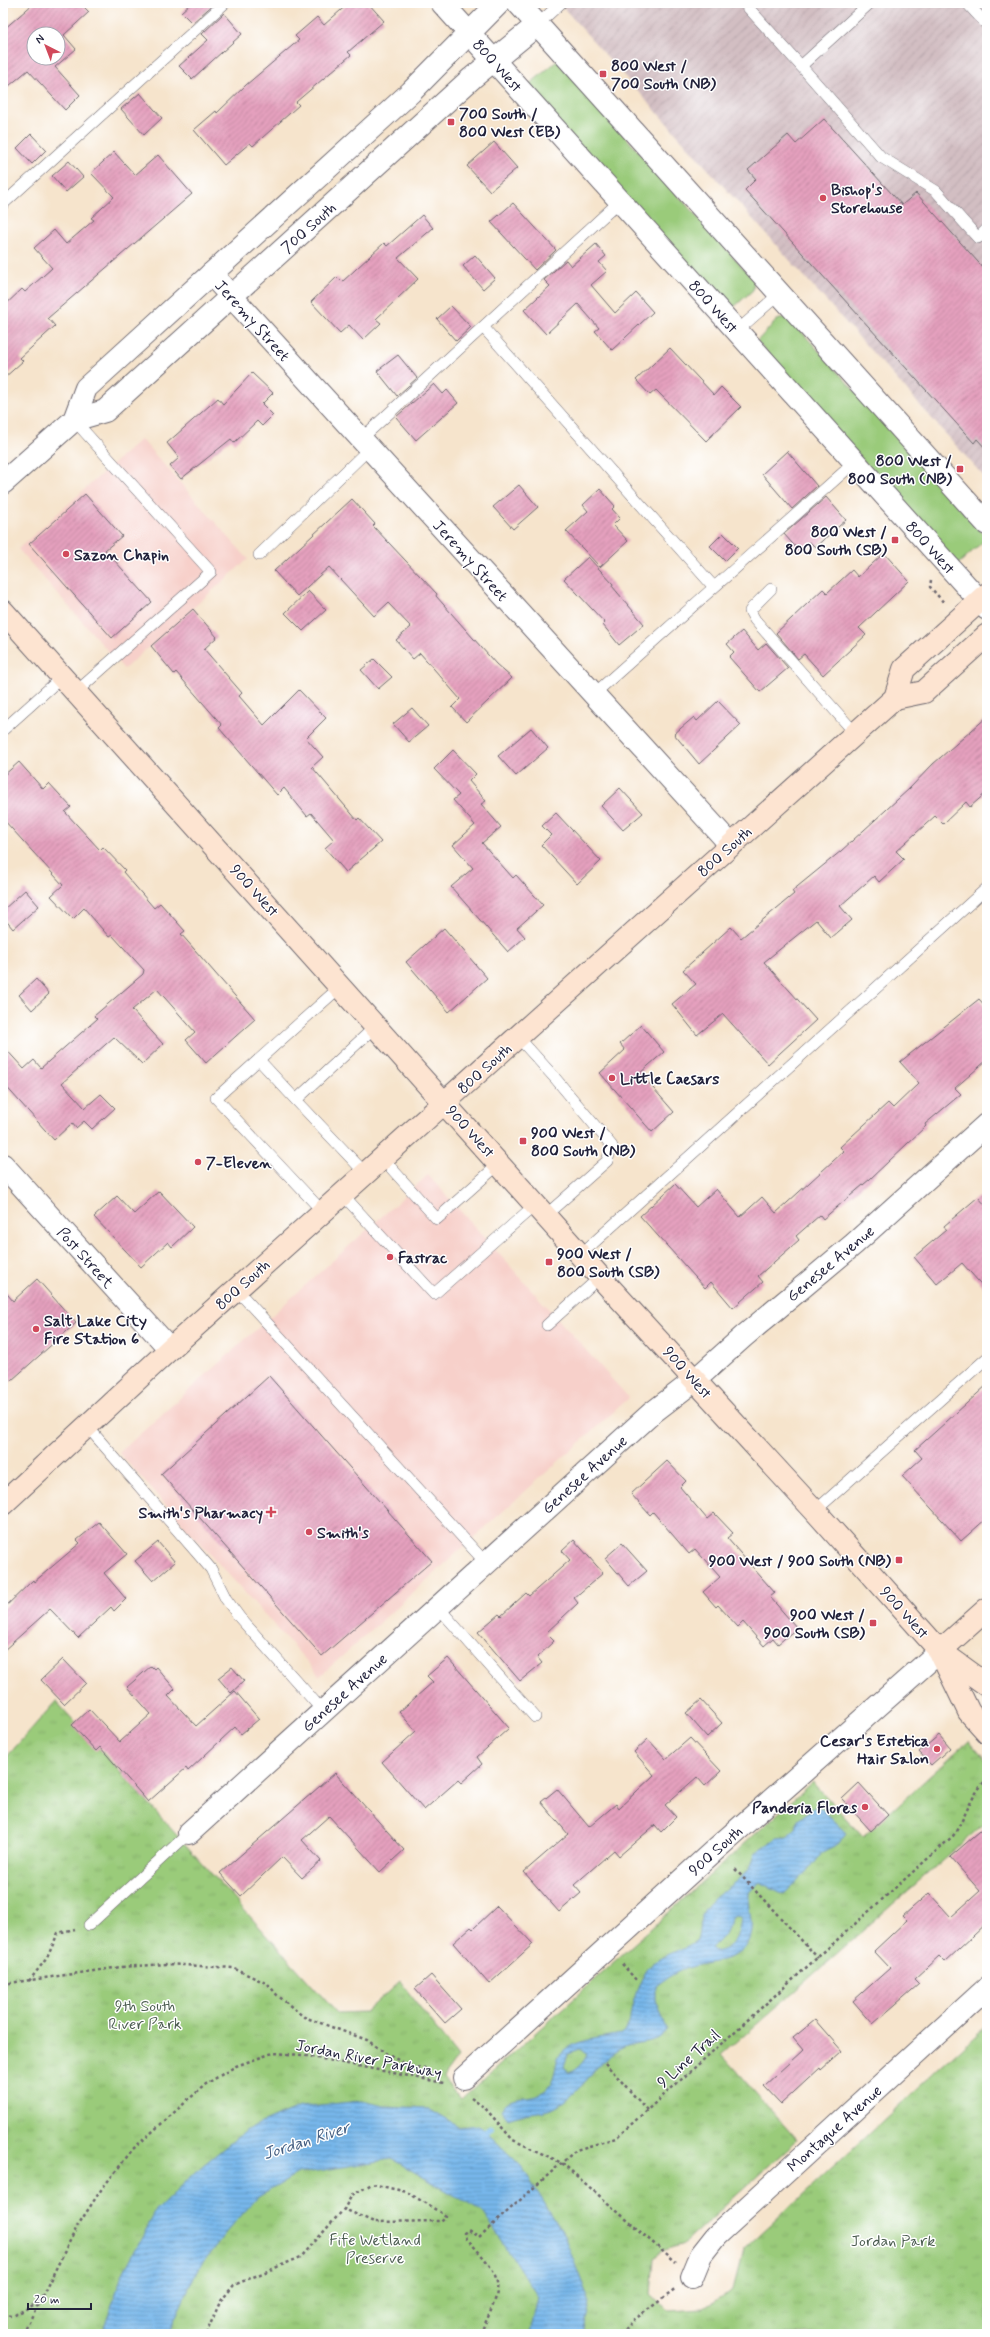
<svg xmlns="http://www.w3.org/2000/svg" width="990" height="2337" viewBox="0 0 990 2337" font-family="Mynerve,sans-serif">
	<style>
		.built { fill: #f7d0ca }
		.industrial { fill: url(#industrial-furrows) }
		.grass { fill: #9acb7a; stroke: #5e765a }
		.park { fill: url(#park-tufts); stroke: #5e765a }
		.water { fill: url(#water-rules); stroke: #4c6c93; fill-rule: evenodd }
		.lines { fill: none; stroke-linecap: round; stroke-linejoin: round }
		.stream { stroke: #77b7eb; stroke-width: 6 }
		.building { fill: url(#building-hatch); fill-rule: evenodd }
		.lane-casing { stroke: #6c666e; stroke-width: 12 }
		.street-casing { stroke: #6c666e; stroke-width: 24 }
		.secondary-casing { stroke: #6c666e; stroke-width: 24 }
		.path { stroke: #6c666e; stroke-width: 2.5; stroke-dasharray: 3 3; stroke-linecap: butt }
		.lane { stroke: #fff; stroke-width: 11 }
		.street { stroke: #fff; stroke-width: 22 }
		.secondary { stroke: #fde4d1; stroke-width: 22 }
		.poi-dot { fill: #d1495b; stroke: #fff; stroke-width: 1.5 }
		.labels { text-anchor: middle; stroke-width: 3; stroke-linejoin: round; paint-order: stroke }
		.street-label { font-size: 16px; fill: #22223b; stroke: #fff }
		.poi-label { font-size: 16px; font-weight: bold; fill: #22223b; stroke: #fff; text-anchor: start }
		.park-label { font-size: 16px; fill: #4c5d51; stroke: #fff }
		.water-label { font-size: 17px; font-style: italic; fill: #445e81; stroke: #fff }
	</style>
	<defs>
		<pattern id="industrial-furrows" width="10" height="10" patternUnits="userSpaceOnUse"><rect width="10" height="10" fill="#d2bec2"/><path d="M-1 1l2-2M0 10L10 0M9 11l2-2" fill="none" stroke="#b4a3a8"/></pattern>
		<pattern id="park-tufts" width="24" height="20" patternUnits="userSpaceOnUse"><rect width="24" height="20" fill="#9acb7a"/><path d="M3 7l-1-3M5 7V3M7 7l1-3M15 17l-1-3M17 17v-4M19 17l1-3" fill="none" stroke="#84ae6a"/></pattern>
		<pattern id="water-rules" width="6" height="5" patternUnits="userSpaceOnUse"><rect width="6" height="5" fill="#77b7eb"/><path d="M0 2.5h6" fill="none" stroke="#6194c0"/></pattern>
		<pattern id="building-hatch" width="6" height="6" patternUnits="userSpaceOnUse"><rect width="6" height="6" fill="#e5a0be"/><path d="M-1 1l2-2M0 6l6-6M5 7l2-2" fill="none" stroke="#b9829c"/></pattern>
	</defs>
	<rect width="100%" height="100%" fill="#fff"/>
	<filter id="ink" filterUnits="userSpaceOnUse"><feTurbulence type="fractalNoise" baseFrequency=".025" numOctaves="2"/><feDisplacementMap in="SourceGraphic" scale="8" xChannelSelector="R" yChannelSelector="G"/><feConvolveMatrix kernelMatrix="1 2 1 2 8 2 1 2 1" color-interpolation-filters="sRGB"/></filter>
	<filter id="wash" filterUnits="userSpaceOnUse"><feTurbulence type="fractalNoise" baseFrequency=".012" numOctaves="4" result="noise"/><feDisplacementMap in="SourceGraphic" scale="16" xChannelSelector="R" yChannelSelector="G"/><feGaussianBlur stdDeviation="0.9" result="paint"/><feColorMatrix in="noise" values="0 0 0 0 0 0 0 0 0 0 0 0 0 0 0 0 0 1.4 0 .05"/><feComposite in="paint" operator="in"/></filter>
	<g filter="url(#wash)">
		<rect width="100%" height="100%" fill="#f6e4cc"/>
		<g class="built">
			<path d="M141,439l107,120 -124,110 -106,-120z"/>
			<path d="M428,1175l201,223 -309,278 -201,-223z"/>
		</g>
		<path class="industrial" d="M559,3h428v477z"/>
		<g class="grass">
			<path d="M557,61l197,219 -1,10 -19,17 -5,2 -204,-221z"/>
			<path d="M786,317l5,3 196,218 -31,28 -199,-225 20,-21z"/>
		</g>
		<g class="park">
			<path d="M987,1635v36c-10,-12 -9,-24 0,-36z"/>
			<path d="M56,1701l281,312 29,-1 34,-31 58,76 -15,21 18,22 352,-318 50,55 106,-97 18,21v60l-265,234 75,85 -115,105 -21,6 -7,9 -3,34 18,17 35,-2 29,-19 10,-40 244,-226v310h-984v-573z"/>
		</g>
		<g class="water">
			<path d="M815,1807l6,1 26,25 -9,11 -16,8 -15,20 -23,22 -24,-12 -12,11c-1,15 6,28 2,43 -7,27 -38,24 -59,31 -12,3 -25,11 -35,19v14l11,29c-13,19 -30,9 -48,21 -24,14 -38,43 -63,57 -10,6 -20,4 -30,7 -6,1 -12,3 -18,5l-7,-9c11,-20 30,-7 45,-20 8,-8 9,-21 12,-31 5,-19 46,-21 63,-25 12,-10 7,-14 11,-27 3,-12 8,-27 15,-37 12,-17 35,-18 50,-30 4,-13 1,-24 11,-35 18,-21 40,-22 47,-52l22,-15 10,-1 9,-8 2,-9zM736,1916l5,1c-2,19 -6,31 -26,34l-4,-3 15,-15 7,-16zM579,2049l8,4c-1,8 -11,17 -18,20l-5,-6 4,-14z"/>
			<path d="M361,2101l23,5 43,2 32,19 20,-2 43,42 41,66 27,70 -7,31h-53l8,-37 -55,-85 -91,-53 -94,15 -40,23 -31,34 -30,39 -29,64h-66l20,-59 34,-64 46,-45 43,-35 55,-24z"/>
		</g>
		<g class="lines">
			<path class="stream" d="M481,2135l10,-7"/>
		</g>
		<g id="blocks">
			<g class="building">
				<path d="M34,3h46l9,9 -25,23 12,14 -21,18 25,28 -15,15 -37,-40 -25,21v-61zM34,34h24v24h-24z"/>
				<path d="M191,3h24l-23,20 -11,-11z"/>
				<path d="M349,3h19l16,18 -36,31 3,3 -55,47 3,3 -46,41 -3,-3 -26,22 -30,-35 22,-19 1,2 29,-28 53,-45 -4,-4 22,-19 7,8z"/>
				<path d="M224,13l18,21 -50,45 -13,-13 29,-26 -6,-6z"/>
				<path d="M140,93l22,25 -18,17 -23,-26z"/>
				<path d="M824,119l78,86 14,-12 71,79v178l-10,-11 -3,4 -229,-253 11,-11 -8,-9 40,-35 8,9z"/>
				<path d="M31,134l15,16 -14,14 -15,-16z"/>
				<path d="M494,142l23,26 -27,23 -23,-25z"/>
				<path d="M114,152l21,23 23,-20 34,39 -144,124 7,8 -35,32 3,3 -20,18v-72l19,-18 3,3 27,-24 -18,-20 20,-18 12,14 28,-24 -3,-2 23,-21 -23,-24z"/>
				<path d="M69,161l14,16 -17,15 -14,-16z"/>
				<path d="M513,203l43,47 -21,20 -44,-48z"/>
				<path d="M422,215l11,13 -35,30 20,21 -42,40 5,4 -18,17 -14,-15 -9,8 -29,-31 26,-25 5,5 42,-39 3,3z"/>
				<path d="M596,244l10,12 -7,6 8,9 -16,14 24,28 21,-20 17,19 -41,38 -17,-19 4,-3 -21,-24 -32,30 -22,-24 26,-24 -6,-6 22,-20 5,6z"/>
				<path d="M475,255l20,23 -12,11 -20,-23z"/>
				<path d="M451,306l20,21 -15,14 -19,-22z"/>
				<path d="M670,348l44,47 7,-8 20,20 -35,34 -50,-51 -6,5 -14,-15z"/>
				<path d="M398,355l19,23 -20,18 -20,-25z"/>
				<path d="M252,373l21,20 -11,11 11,11 -11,11 -5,-5 -23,22 -3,-4 -50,40 -11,-13 9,-8 -12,-15 51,-45 5,6z"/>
				<path d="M434,384l9,10 4,-4 11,13 -42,37 -20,-23z"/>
				<path d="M787,451l30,35 -25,23 -30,-35z"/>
				<path d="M519,485l19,22 -25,22 -20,-22z"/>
				<path d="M600,489l15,17 -3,3 8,9 -7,7 15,16 -28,26 -34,-36 22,-20 -5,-6z"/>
				<path d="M85,494l37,42 -17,14 47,52 -40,36 -83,-94z"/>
				<path d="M826,497l20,23 -31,27 -5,-5 -11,9 -15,-17z"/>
				<path d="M352,499l23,25 -2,2 64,68 -1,2 60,68 16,14 -46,44 -14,-15 8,-8 -40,-46 -7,6 -17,-19 15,-13 -23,-24 -14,13 -45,-49 -32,29 -23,-25z"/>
				<path d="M723,533l15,15 -13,13 -15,-15z"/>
				<path d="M884,553l25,28 -50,47 7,7 -43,40 -19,-21 -6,5 -22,-26 47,-44 4,4 25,-23 6,7z"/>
				<path d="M588,557l25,27 -1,2 32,38 -25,21 -16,-20 2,-2 -41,-44z"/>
				<path d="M308,591l18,19 -23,21 -18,-18z"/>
				<path d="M193,609l24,28 -13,12 38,44 -3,3 25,29 35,-35 27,28 -20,20 17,19 -11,10 45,53 2,-2 22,24 -35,30 -21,-24 9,-8 -23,-27 -4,3 -23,-28 -7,7 -58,-67 3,-3 -46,-53 -2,2 -23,-28z"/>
				<path d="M742,631l16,19 8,-7 22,25 -28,24 -31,-35 5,-5 -7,-8z"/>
				<path d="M374,659l18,18 -14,12 -17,-19z"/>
				<path d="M718,701l23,24 -42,39 -25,-30 20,-17 3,4z"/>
				<path d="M412,708l16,18 -19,16 -16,-18z"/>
				<path d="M987,717v75l-17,15 -4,-5 -23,22 -8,-8 -39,35 8,8 -25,23 -5,-6 -34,30 12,14 -21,18 -15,-18 -52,42 52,58 -48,44 -45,-50 -26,21 -25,-31 24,-20 -13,-14 48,-43 10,11 53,-44 -2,-3 49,-40 68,-62 24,-25z"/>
				<path d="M531,728l17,20 -32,28 -18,-20z"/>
				<path d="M453,750l23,24 -7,7 17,20 -5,3 20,23 -19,16 31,35 3,-3 27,30 -26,23 8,9 -17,15 -57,-65 22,-19 -20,-23 22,-20 -22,-25 6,-5 -25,-26z"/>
				<path d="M19,762l24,27 6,-6 22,24 -6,5 35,38 3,-3 22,23 -2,2 31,36 6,-5 25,28 -4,3 74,85 -49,44 -20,-23 9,-8 -38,-43 -25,21 31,34 -21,20 -28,-27 -52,46 23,25 16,-14 14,14 -23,21 -8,-8 -8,7 -4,-5 -18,17 -51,-57v-37l21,23 10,-9 7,8 56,-49 -3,-3 49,-42 1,-4 -32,-35 -3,2 -25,-29 -11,11 -22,-23 12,-11 -60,-66v-43z"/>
				<path d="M620,788l23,25 -20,17 -22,-24z"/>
				<path d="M556,813l45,48 -24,23 -36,-39 10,-10 -9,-9z"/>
				<path d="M25,890l14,16 -26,23 -10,-12v-7z"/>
				<path d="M444,928l43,50 -38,34 -43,-50z"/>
				<path d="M36,979l13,15 -17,16 -13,-15z"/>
				<path d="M979,999l8,9v52l-32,28 6,6 -36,30 1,2 -56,53 -47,40 -3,-4 -24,21 3,4 -41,36 5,6 -30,26 -22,-26 -6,6 -65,-72 35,-32 21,23 20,-18 24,28 22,-20 14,16 68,-62 -4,-4 48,-44 5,5 26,-25 -19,-21z"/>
				<path d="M641,1025l23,27 -24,21 34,39 -22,20 -52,-59 25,-23 -5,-6z"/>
				<path d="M159,1191l34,36 -21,20 -4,-5 -27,25 -47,-50 23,-21 17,18z"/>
				<path d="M978,1197l9,10v84l-25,-28 -25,21 -23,-27 32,-27 -2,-4z"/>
				<path d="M37,1279l39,44 -73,65v-99l10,12z"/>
				<path d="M269,1376l163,185 -110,95 -161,-182z"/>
				<path d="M987,1385v133l-26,23 -59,-65 20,-18 -7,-8z"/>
				<path d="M667,1461l19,20 -6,6 27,32 7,-6 19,20 -6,5 48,55 -5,4 27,31 -19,16 -5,-6 -9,8 -21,-24 -5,5 -20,-22 -2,2 -13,-15 17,-15 -25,-28 -6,5 -36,-42 -3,3 -19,-21z"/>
				<path d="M99,1522l28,32 -23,19 22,26 -12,12 -3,-4 -33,31 -28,-29 -47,42v-42l30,-29 1,2 46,-39 -3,-3z"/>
				<path d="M574,1540l29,33 -29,25 4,5 -32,30 8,8 -17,16 5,6 -22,18 -42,-49 21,-18 2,2 25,-23 3,3 41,-36 -8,-9z"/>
				<path d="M158,1542l17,20 -22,19 -18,-20z"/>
				<path d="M622,1543l25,28 -18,15 -24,-28z"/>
				<path d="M448,1658l61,70 -32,29 5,7 -21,19 -3,-3 -34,30 -42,-48 34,-31 -17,-19 34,-30 -6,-6z"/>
				<path d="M63,1659l23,24 -22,21 -23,-24z"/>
				<path d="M151,1666l3,3 2,-2 19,22 -7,7 28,30 39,-35 24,28 -18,15 -6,-7 -47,44 -2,-3 -38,34 -48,-55 -4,4 -24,-26 17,-16 31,33 31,-28 -24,-27z"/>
				<path d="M232,1667l12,14 -13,12 -13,-15z"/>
				<path d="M701,1700l21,23 -15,14 -21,-24z"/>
				<path d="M939,1735l11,13 -19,17 -12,-13z"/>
				<path d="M690,1738l31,33 -16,15 -8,-9 -32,28 11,12 -15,15 -6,-7 -36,31 -5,-6 -40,35 7,8 -22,19 -35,-40 44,-38 -27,-32 16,-13 32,38 27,-23 3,4 35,-33 -20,-23 14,-13 18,20z"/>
				<path d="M335,1773l69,77 -24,22 -51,-56 -27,24 19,21 -19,17 -20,-21 -41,39 -21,-23z"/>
				<path d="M859,1783l29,32 -17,16 -29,-32z"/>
				<path d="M987,1825v98l-42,39 -6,-6 -25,23 5,5 -46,40 -20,-23 37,-33 -16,-17 33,-31 -4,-4 26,-23 22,24 29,-26 -30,-34z"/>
				<path d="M497,1906l36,38 -44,40 -36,-41 18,-16 2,2z"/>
				<path d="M431,1975l30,34 -16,14 -30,-34z"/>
				<path d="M815,2020l27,31 -21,19 -1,-2 -39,36 -17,-18 39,-36 -10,-12z"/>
			</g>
		</g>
	</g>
	<g filter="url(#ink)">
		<use href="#blocks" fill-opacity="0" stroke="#6c666e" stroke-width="1"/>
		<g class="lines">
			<defs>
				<g id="lane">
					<path d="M744,3l57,63 69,-63"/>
					<path d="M967,3l20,22"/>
					<path d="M537,25l24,-22"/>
					<path d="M801,66l80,91 55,34 42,47 9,-9"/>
					<path d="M3,204l222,-201"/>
					<path d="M483,327l230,259"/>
					<path d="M737,331l42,-37"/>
					<path d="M74,420l137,152 -135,120"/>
					<path d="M361,439l259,-238"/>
					<path d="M259,555l111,-107"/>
					<path d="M771,589l-19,19 -2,3 5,9 100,113"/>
					<path d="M594,694l261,-232"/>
					<path d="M3,730l59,-53"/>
					<path d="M518,1037l37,41 57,68 -5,15 -61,54"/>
					<path d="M259,1060l37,40"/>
					<path d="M383,1159l54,60 63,-56"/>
					<path d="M366,1174l-70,-74 80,-74"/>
					<path d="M343,1195l91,99 101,-89"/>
					<path d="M323,1212l-107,-114 125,-112"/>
					<path d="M580,1255l407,-367"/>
					<path d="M237,1290l249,273"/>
					<path d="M547,1325l53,-48"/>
					<path d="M87,1426l124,143 15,30 14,19 83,93"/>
					<path d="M815,1511l172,-153"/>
					<path d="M438,1607l97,110"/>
					<path d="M89,1925l100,-92"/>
				</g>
				<g id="street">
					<path d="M442,3l545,606"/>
					<path d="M518,3l469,521"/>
					<path d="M211,274l520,571"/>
					<path d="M74,420l12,-32 325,-296 88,-89"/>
					<path d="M3,483l71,-63 31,-9 367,-333 65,-53"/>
					<path d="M3,1165l167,184"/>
					<path d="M189,1833l463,-420 43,-33 48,-43 111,-93 133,-120"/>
					<path d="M464,2078l253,-230 223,-197"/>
					<path d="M692,2277l9,-22 15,-19 271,-248"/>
				</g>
				<g id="secondary">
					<path d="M3,611l597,666 215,234 125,140 47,34"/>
					<path d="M895,698l29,-6 63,-57"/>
					<path d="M3,1504l167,-155 725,-651 9,-29 83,-75"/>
					<path d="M940,1651l47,-42"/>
					<path d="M941,1654l28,58 18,20"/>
				</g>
			</defs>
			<use href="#lane" class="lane-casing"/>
			<use href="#street" class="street-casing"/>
			<use href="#secondary" class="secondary-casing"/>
			<g class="path">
				<path d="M931,580l-1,7 15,17"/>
				<path d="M735,1869l83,89"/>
				<path d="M622,1964l15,17"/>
				<path d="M29,1981l18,-23 11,-25 17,-4"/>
				<path d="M3,1984l118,-17 46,-3 66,4 35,16 9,11 27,22 63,23 20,14 26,14 14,1"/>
				<path d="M605,2063l42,47"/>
				<path d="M471,2098l14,10 28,32 49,23 114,100"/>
				<path d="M3,2315l10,1 24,-13"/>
				<path d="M23,2334l55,-109 23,-35 32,-41 73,-65 30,-18 37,-13 29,2 142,28"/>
				<path d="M206,2334l14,-32 14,-17 67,-28 43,-48 8,-14 20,-11 35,8 39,24 -5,5 -67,1 -30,-13"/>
				<path d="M480,2334c24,-50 26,-53 -13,-95l-2,-6 4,-3 10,7 97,-87 40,-12 337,-302c13,-19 17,-40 34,-57"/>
				<path d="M621,2334l14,-15 41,-30"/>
			</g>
			<use href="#lane" class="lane"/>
			<use href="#street" class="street"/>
			<use href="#secondary" class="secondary"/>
		</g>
	</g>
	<g class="poi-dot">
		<rect x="599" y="70" width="8" height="8" rx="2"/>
		<rect x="447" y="118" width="8" height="8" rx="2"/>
		<circle cx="823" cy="198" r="4"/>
		<rect x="956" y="465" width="8" height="8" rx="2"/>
		<rect x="891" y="536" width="8" height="8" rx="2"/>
		<circle cx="66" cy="554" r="4"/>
		<circle cx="612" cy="1078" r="4"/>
		<rect x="519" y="1137" width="8" height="8" rx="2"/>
		<circle cx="198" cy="1162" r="4"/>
		<circle cx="390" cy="1257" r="4"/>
		<rect x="545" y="1258" width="8" height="8" rx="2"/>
		<circle cx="36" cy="1329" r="4"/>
		<path d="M269 1506h4v4h4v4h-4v4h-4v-4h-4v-4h4z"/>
		<circle cx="309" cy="1532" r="4"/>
		<rect x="895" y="1556" width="8" height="8" rx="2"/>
		<rect x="869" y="1619" width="8" height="8" rx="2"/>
		<circle cx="937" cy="1749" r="4"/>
		<circle cx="865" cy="1807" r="4"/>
	</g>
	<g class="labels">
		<g class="street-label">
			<text transform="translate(498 65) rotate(48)" y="6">800 West</text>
			<text transform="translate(308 227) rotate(-42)" y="6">700 South</text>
			<text transform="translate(714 306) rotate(48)" y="6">800 West</text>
			<text transform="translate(253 320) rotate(48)" y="6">Jeremy Street</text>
			<text transform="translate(931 547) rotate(48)" y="6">800 West</text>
			<text transform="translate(471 560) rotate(48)" y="6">Jeremy Street</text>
			<text transform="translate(724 851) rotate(-42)" y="6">800 South</text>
			<text transform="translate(255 890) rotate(48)" y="6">900 West</text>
			<text transform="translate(484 1068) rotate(-42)" y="6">800 South</text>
			<text transform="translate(471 1131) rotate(48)" y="6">900 West</text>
			<text transform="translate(86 1257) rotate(48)" y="6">Post Street</text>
			<text transform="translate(830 1263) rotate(-40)" y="6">Genesee Avenue</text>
			<text transform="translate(242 1284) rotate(-42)" y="6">800 South</text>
			<text transform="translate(688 1372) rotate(48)" y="6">900 West</text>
			<text transform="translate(584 1474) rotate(-42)" y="6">Genesee Avenue</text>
			<text transform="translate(905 1612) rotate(48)" y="6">900 West</text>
			<text transform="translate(344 1692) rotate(-42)" y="6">Genesee Avenue</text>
			<text transform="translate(715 1850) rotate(-42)" y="6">900 South</text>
			<text transform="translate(369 2058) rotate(11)" y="6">Jordan River Parkway</text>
			<text transform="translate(688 2058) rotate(-42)" y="6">9 Line Trail</text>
			<text transform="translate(834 2128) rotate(-42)" y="6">Montague Avenue</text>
		</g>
		<g class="poi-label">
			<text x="611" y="71">800 West /<tspan x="611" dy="18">700 South (NB)</tspan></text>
			<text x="459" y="119">700 South /<tspan x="459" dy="18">800 West (EB)</tspan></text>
			<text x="831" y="195">Bishop's<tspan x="831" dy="18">Storehouse</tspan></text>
			<text x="952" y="466" text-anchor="end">800 West /<tspan x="952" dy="18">800 South (NB)</tspan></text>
			<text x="887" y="537" text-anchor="end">800 West /<tspan x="887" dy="18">800 South (SB)</tspan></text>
			<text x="74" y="560">Sazon Chapin</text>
			<text x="620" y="1084">Little Caesars</text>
			<text x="531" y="1138">900 West /<tspan x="531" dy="18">800 South (NB)</tspan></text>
			<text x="206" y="1168">7-Eleven</text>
			<text x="557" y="1259">900 West /<tspan x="557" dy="18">800 South (SB)</tspan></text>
			<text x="398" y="1263">Fastrac</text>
			<text x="44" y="1326">Salt Lake City<tspan x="44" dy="18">Fire Station 6</tspan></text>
			<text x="263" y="1518" text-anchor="end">Smith's Pharmacy</text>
			<text x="317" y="1538">Smith's</text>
			<text x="891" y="1566" text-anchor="end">900 West / 900 South (NB)</text>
			<text x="865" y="1620" text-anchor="end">900 West /<tspan x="865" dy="18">900 South (SB)</tspan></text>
			<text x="929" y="1746" text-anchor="end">Cesar's Estetica<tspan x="929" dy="18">Hair Salon</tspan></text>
			<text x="857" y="1813" text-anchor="end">Panderia Flores</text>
		</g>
		<g class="park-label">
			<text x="145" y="2011">9th South<tspan x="145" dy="18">River Park</tspan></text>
			<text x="375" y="2245">Fife Wetland<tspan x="375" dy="18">Preserve</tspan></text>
			<text x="893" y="2246">Jordan Park</text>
		</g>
		<g class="water-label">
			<text transform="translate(306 2140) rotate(-18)" y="6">Jordan River</text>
		</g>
	</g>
	<rect width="990" height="2337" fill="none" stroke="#fff" stroke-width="16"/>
	<g transform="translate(46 46) rotate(318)"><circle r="19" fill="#ffffff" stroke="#a7a7b1"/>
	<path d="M0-3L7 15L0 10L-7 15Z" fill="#d1495b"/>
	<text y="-6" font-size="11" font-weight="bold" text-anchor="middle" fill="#22223b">N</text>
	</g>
	<path d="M28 2303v6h63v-6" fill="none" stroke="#22223b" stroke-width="2"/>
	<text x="34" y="2303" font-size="12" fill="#22223b" stroke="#ffffff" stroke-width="3" paint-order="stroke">20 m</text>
</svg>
